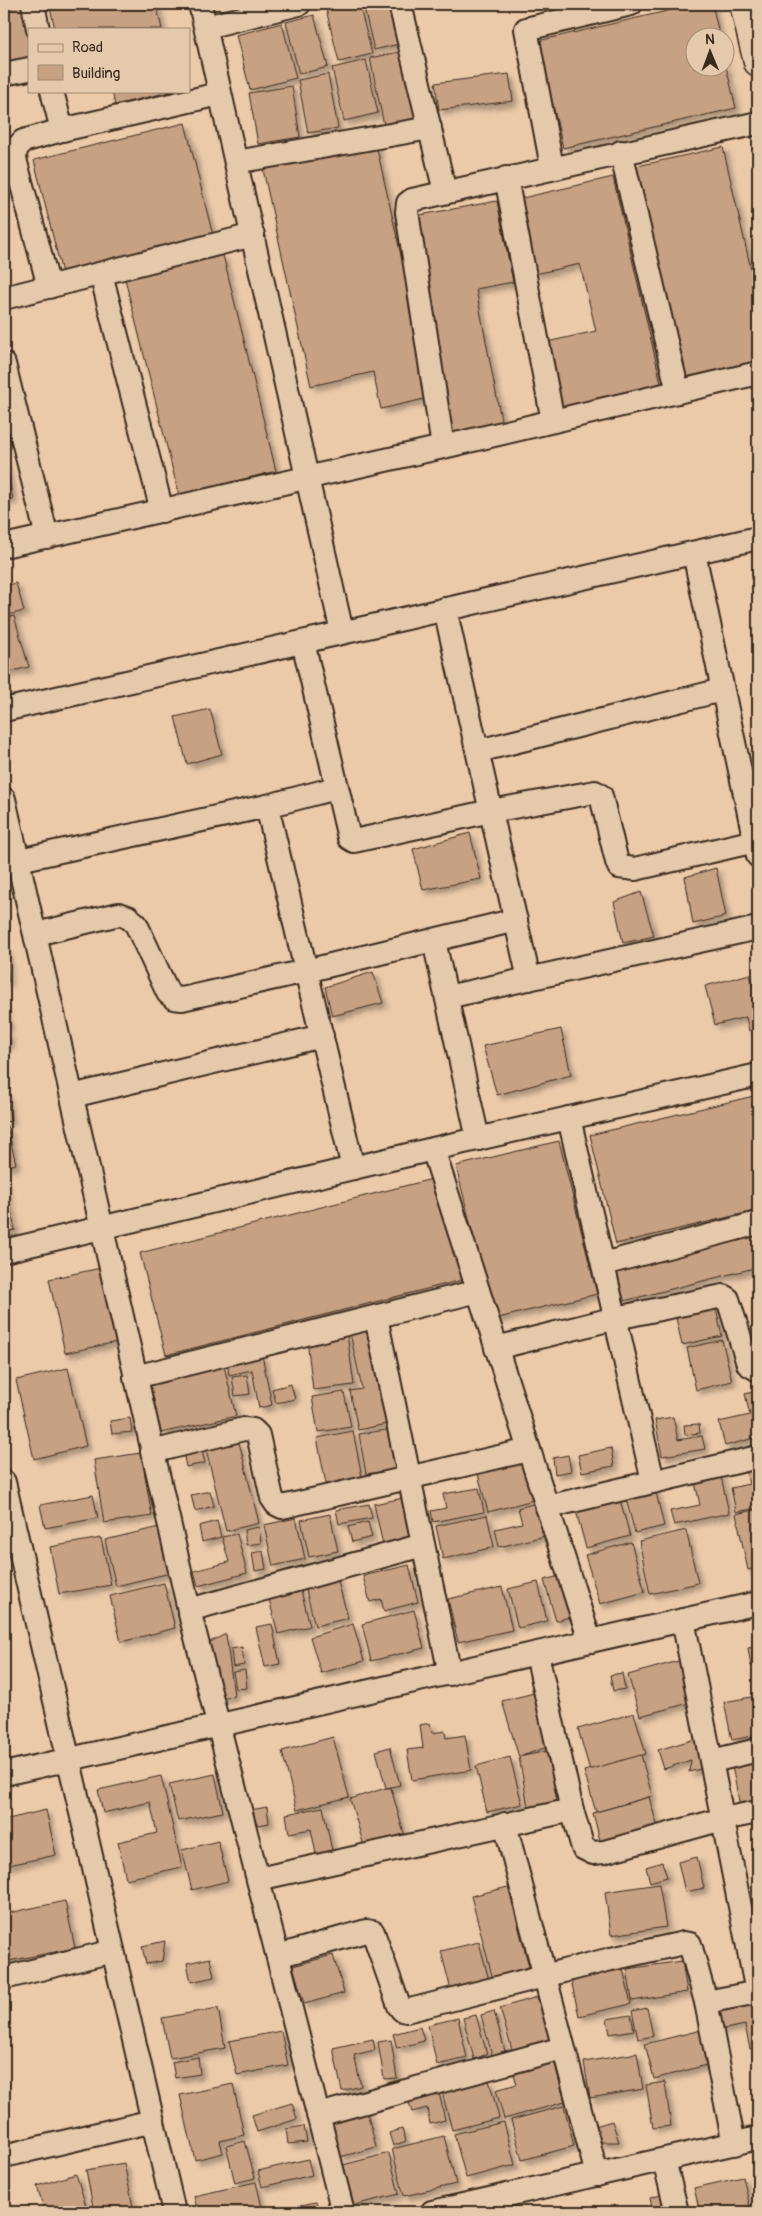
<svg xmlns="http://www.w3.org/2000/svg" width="762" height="2216" viewBox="0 0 762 2216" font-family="Pangolin,sans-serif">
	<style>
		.building { fill: #c7a183; stroke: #3b2a1e; filter: url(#shadow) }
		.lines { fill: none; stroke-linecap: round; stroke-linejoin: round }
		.minor-casing { stroke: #3b2a1e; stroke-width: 26 }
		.tertiary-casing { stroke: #3b2a1e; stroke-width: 31 }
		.minor { stroke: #e5c9ac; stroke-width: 22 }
		.tertiary { stroke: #e5c9ac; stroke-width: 28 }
	</style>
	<defs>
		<filter id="shadow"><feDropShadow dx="4.5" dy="4.5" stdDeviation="2.5" flood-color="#0004"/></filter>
	</defs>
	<rect width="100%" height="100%" fill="#ebcaaa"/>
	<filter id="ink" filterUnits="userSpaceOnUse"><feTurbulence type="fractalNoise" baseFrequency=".02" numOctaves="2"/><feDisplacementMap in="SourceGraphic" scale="10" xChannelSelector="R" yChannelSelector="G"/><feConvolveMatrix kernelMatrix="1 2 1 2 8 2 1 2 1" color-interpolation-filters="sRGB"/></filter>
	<g filter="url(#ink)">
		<g class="building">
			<path d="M4,4h22l3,25v30l-25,6z"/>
			<path d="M49,4h107l6,25h-107z"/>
			<path d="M347,4h12l13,50 -33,8 -13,-53z"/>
			<path d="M363,4h30l10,39 -29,7z"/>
			<path d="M697,4h15l8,34h-26v30h30v-10l12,50 -173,40 -25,-107z"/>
			<path d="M314,15l14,52 -29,7 -13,-52z"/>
			<path d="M282,23l14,55 -46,12 -14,-55z"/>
			<path d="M404,51l15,67 -35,7 -14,-67z"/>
			<path d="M366,60l12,53 -34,8 -12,-53z"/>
			<path d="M328,74l10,54 -30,5 -10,-53z"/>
			<path d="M509,74l4,27 -74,9 -4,-27z"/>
			<path d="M292,86l8,51 -42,7 -9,-51z"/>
			<path d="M112,91h62l-59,14z"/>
			<path d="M185,123l28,113 -151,37 -28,-113z"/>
			<path d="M375,140l58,257 -52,12 -8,-37 -62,14 -49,-221z"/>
			<path d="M723,147l35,153v61l-76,17 -49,-211z"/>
			<path d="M613,177l49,210 -99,23 -16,-68 49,-11 -16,-67 -45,10 -17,-75z"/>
			<path d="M497,201l16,81 -37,7 27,141 -51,10 -43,-223z"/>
			<path d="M223,255l53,216 -97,24 -54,-216z"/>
			<path d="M4,458l9,41 -9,2z"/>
			<path d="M16,583l8,28 -20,5v-30z"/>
			<path d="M14,616l15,51 -25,6v-54z"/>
			<path d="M210,709l12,45 -35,10 -12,-47z"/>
			<path d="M470,833l11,46 -58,11 -10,-41z"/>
			<path d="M716,868l10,48 -33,8 -8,-47z"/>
			<path d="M641,892l13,44 -31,7 -9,-41z"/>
			<path d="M4,949h3l1,33 -4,1z"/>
			<path d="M373,972l10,31 -51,13 -7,-29z"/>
			<path d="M750,974l8,31v24l-9,2 -3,-14 -31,8 -10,-39z"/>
			<path d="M4,1005l5,22 -5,1z"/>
			<path d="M561,1029l10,46 -74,20 -14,-49z"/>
			<path d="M4,1033h4l2,11 -6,1z"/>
			<path d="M6,1092l5,29 -7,1v-29z"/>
			<path d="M758,1095v115l-142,34 -26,-109z"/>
			<path d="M7,1126l9,38 -12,3v-40z"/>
			<path d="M559,1141l38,153 -103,25 -38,-153z"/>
			<path d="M4,1177l11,53 -11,2z"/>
			<path d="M436,1178l26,102 -296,75 -26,-102z"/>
			<path d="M758,1232v35l-134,34 -8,-34z"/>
			<path d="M101,1268l16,74 -52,11 -16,-74z"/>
			<path d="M715,1304l7,32 -40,9 -7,-32z"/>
			<path d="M371,1329l20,94 -33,7 -8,-39 12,-2 -12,-56z"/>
			<path d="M347,1334l7,51 -41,5 -6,-50z"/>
			<path d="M722,1340l10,41 -36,9 -9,-42z"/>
			<path d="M262,1355l10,50 -13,3 -7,-38 -23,5 -2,-13z"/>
			<path d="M224,1366l12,50 -75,17 -11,-50z"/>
			<path d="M68,1368l18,78 -52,13 -18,-79z"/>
			<path d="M247,1375l3,19 -15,2 -3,-19z"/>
			<path d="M291,1384l4,15 -19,4 -4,-14z"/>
			<path d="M758,1391v46l-33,9 -6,-24 31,-7 -5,-21z"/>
			<path d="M344,1392l7,35 -33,5 -6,-35z"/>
			<path d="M673,1417l5,23 24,-4 3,13 -43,7 -7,-36z"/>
			<path d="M130,1418l2,14 -20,2 -2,-13z"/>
			<path d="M699,1424l1,9 -15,2 -1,-10z"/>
			<path d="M393,1429l7,40 -34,5 -7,-40z"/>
			<path d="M353,1431l9,46 -36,7 -9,-46z"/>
			<path d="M239,1442l20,81 -33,8 -20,-82z"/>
			<path d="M201,1447l4,16 -19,4 -3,-15z"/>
			<path d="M611,1448l3,18 -32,6 -4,-17z"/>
			<path d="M141,1453l11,63 -48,7 -10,-63z"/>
			<path d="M568,1455l3,16 -16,3 -2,-16z"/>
			<path d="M527,1462l10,37 -49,13 -10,-38z"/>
			<path d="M758,1469v39l-22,4 -5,-24 18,-4 -3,-13z"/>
			<path d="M720,1472l9,41 -55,12 -4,-14 30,-6 -6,-27z"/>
			<path d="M479,1488l5,24 -51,10 -2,-11 15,-3 -3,-14z"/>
			<path d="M655,1488l9,38 -29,7 -10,-38z"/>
			<path d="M210,1491l4,15 -19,5 -4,-16z"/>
			<path d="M93,1495l5,23 -53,10 -5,-23z"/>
			<path d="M619,1496l11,40 -44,12 -11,-41z"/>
			<path d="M403,1498l10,40 -30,7 -9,-41z"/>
			<path d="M537,1503l8,33 -46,11 -4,-18 27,-6 -4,-15z"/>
			<path d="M369,1504l3,14 -33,6 -3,-14z"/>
			<path d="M758,1509v59l-10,2 -12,-56z"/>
			<path d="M330,1514l8,37 -29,6 -8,-37z"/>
			<path d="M487,1515l7,32 -51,12 -7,-33z"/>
			<path d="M296,1518l9,41 -32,7 -9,-41z"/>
			<path d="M217,1521l4,16 -19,5 -3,-16z"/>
			<path d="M368,1522l4,15 -20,5 -4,-15z"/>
			<path d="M159,1527l11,46 -54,13 -11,-46z"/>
			<path d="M259,1527l2,16 -15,2 -2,-15z"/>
			<path d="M686,1530l12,53 -48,11 -11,-53z"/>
			<path d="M237,1534l10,39 -49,13 -4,-15 35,-9 -7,-25z"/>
			<path d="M101,1538l10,47 -52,9 -9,-47z"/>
			<path d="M631,1542l14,50 -45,12 -15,-49z"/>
			<path d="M263,1551l3,18 -11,2 -3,-18z"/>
			<path d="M409,1565l9,37 -34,9 -3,-12 -11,3 -7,-26z"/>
			<path d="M560,1576l12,40 -16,5 -12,-41z"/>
			<path d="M337,1578l11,40 -33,8 -10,-40z"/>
			<path d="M538,1582l9,39 -29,7 -10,-39z"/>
			<path d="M164,1583l11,45 -54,14 -11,-46z"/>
			<path d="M300,1587l10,39 -32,8 -10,-39z"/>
			<path d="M502,1587l10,43 -54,12 -10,-43z"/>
			<path d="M414,1610l10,38 -53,13 -9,-37z"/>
			<path d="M272,1624l8,40 -15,3 -9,-40z"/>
			<path d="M353,1624l11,37 -43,12 -11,-36z"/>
			<path d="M226,1634l8,62 -17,2 -7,-56z"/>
			<path d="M758,1646v16l-7,4 -3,-18z"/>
			<path d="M242,1647l2,18 -11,2 -2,-18z"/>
			<path d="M682,1660l11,42 -53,14 -12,-41z"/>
			<path d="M245,1670l2,18 -11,1 -3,-17z"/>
			<path d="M622,1673l3,16 -12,2 -3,-16z"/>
			<path d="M538,1692l15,53 -34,12 -17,-56z"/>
			<path d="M757,1696l1,39 -26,5 -8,-38z"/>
			<path d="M634,1713l12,41 -56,16 -12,-41z"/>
			<path d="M430,1723l2,10 13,-2 1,7 19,-3 6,35 -59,10 -5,-30 16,-2 -3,-23z"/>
			<path d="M333,1737l16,60 -52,13 -15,-59z"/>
			<path d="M695,1739l9,29 -15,4 2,-12 -27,9 -6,-19z"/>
			<path d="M390,1747l10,38 -14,3 -10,-37z"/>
			<path d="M552,1750l10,51 -34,6 -9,-50z"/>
			<path d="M641,1755l11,41 -56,16 -12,-41z"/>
			<path d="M510,1757l12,47 -35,8 -11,-46z"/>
			<path d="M758,1761v42l-18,3 -8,-40z"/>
			<path d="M215,1774l8,38 -45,9 -9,-37z"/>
			<path d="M161,1776l21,91 -56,12 -8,-37 39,-9 -7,-31 -47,11 -5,-23z"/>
			<path d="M386,1788h5l13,46 -40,12 -14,-47z"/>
			<path d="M649,1797l10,35 -57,16 -9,-35z"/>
			<path d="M267,1807l2,16 -11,2 -8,-15z"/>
			<path d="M323,1807l9,44 -16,3 -5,-25 -22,4 -3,-19z"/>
			<path d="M46,1810l10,45 -52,11v-46z"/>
			<path d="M218,1841l10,40 -36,9 -10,-40z"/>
			<path d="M697,1857l7,31 -19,4 -7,-30z"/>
			<path d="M662,1862l5,15 -17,5 -4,-15z"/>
			<path d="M659,1884l7,43 -55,8 -6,-43z"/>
			<path d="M508,1887l23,87 -37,9 -23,-87z"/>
			<path d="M65,1901l10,47 -71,14v-48z"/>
			<path d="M165,1941l-3,20 -16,3 -4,-18z"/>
			<path d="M479,1942l11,42 -38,10 -11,-43z"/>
			<path d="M333,1955l11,38 -40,11 -11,-38z"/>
			<path d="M210,1958l4,19 -23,5 -4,-19z"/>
			<path d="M682,1961l5,31 -55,9 -5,-32z"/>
			<path d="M623,1969l8,35 -52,12 -8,-36z"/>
			<path d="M537,1997l13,42 -38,11 -12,-42z"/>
			<path d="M754,2002l4,22v23l-8,2 -5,-24 -25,5 -5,-20z"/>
			<path d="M218,2008l7,40 -55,10 -8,-40z"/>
			<path d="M647,2008l6,28 -15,3 -6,-28z"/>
			<path d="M494,2011l11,40 -13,4 -11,-40z"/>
			<path d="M476,2015l11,39 -13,5 -11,-41z"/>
			<path d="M631,2015l3,15 -24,4 -3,-15z"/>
			<path d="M458,2018l9,40 -30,7 -9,-40z"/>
			<path d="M420,2027l4,14 -27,7 -4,-14z"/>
			<path d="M701,2030l9,34 -56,15 -9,-35z"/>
			<path d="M281,2031l7,34 -51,10 -8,-34z"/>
			<path d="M373,2039l2,11 -21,5 7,31 -19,5 -9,-43z"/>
			<path d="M391,2040l6,38 -13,1 -6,-37z"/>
			<path d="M637,2053l6,36 -53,9 -6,-36z"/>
			<path d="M198,2057l2,17 -25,4 -3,-16z"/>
			<path d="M554,2061l11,41 -61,17 -8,-29 21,-6 -4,-13z"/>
			<path d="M489,2080l10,38 -47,12 -10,-38z"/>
			<path d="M665,2082l6,44 -18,2 -7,-43z"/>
			<path d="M233,2084l11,51 -24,6 3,12 -28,7 -15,-65z"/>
			<path d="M439,2092l6,28 -15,4 -3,-16 -15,4 -4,-13z"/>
			<path d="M292,2103l5,16 -40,13 -5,-17z"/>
			<path d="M564,2106l10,40 -52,14 -11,-40z"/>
			<path d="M366,2108l10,39 -36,10 -11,-40z"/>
			<path d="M612,2121l7,21h-20l-4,-16z"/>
			<path d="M504,2122l11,43 -49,13 -12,-44z"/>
			<path d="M304,2126l3,16 -19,2 -2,-15z"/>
			<path d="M402,2129l4,12 -13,5 -4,-13z"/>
			<path d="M444,2136l12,48 -52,12 -12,-47z"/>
			<path d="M245,2141l10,37 -20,5 -9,-37z"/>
			<path d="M389,2153l10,41 -45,11 -11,-40z"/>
			<path d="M308,2159l4,16 -50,12 -4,-16z"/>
			<path d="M124,2163l10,49h-40l-8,-42z"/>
			<path d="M76,2174l12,38h-43l-8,-26z"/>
			<path d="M743,2177l8,35h-51l-6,-24z"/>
			<path d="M256,2182l7,30h-65l-4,-16z"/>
			<path d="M665,2194l4,18h-16l-3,-14z"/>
			<path d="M316,2202l6,10h-20l-1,-7z"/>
			<path d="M615,2206l1,6h-25z"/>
		</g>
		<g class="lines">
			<defs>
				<g id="minor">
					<path d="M33,4l5,25"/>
					<path d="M200,4l142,628"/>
					<path d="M400,4l45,188"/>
					<path d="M206,27l93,-23"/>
					<path d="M4,74l25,-5"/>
					<path d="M52,91l10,39"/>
					<path d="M621,152l57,240"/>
					<path d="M236,162l194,-34"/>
					<path d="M552,167l-26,-138 105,-25"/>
					<path d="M506,178l47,243"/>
					<path d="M101,274l61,237"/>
					<path d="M49,287l-34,-128 1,-10 7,-8 39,-11 157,-36"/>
					<path d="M4,298l249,-63"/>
					<path d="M4,364l43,173"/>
					<path d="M443,447l-36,-235 1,-9 4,-3 346,-77"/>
					<path d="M4,546l439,-99 315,-74"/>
					<path d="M694,553l64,303"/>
					<path d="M445,609l84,370"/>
					<path d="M303,642l46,196 5,3 137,-30 104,-19 6,4 16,66 2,5 16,2 120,-28"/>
					<path d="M4,710l754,-172"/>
					<path d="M478,751l244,-61"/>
					<path d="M4,799l185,811 154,602"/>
					<path d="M267,806l86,362"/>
					<path d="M19,860l248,-54 69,-18"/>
					<path d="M36,934l83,-20 9,3 8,7 32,69 6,5 8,1 124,-28 210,-51"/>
					<path d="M434,941l44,198"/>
					<path d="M447,997l311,-69"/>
					<path d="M72,1096l250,-60"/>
					<path d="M569,1118l84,363"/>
					<path d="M433,1149l157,492"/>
					<path d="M4,1251l429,-102 325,-74"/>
					<path d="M603,1264l155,-41"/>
					<path d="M376,1317l74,357"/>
					<path d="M496,1348l120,-30 107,-22 5,3 20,65 10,6"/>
					<path d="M135,1377l343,-86"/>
					<path d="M152,1452l92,-23 9,1 5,5 14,63 4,6 6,3 247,-57"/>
					<path d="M4,1482l170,730"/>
					<path d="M547,1507l211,-50"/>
					<path d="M189,1610l234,-65"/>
					<path d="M683,1620l74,372"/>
					<path d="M537,1654l35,156 11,38 10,5 11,-1 119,-33 35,-7"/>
					<path d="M712,1761l46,-11"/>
					<path d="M4,1774l754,-171"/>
					<path d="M505,1824l92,351"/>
					<path d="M258,1879l314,-69"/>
					<path d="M278,1956l88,-25 7,1 26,74 3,4 4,1 205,-52 73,-16 6,1 16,58 28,142"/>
					<path d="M4,1978l109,-27"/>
					<path d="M706,2002l52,-10"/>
					<path d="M318,2115l245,-67"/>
					<path d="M4,2156l149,-35"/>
					<path d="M664,2160l13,52"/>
					<path d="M432,2212l326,-74"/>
				</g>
				<path id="tertiary" d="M744,4l14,58"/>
			</defs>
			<use href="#minor" class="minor-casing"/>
			<use href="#tertiary" class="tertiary-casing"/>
			<use href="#minor" class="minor"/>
			<use href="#tertiary" class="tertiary"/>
		</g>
	</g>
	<rect width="762" height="2216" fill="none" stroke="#e5c9ac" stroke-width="20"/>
	<rect x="10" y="10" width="742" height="2196" fill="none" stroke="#3b2a1e" stroke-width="2" filter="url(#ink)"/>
	<rect x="28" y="28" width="162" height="65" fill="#e5c9ac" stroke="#a18973"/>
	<rect x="38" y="44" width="25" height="8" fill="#e5c9ac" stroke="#a18973"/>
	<text x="72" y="52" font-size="15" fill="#3b2a1e">Road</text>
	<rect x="38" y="65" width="25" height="15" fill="#c7a183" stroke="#a18973"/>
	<text x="72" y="78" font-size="15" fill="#3b2a1e">Building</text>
	<g transform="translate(710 52) rotate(359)"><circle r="24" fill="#e5c9ac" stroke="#a18973"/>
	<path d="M0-4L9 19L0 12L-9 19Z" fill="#3b2a1e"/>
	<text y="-8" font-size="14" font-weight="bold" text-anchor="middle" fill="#3b2a1e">N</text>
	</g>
</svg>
